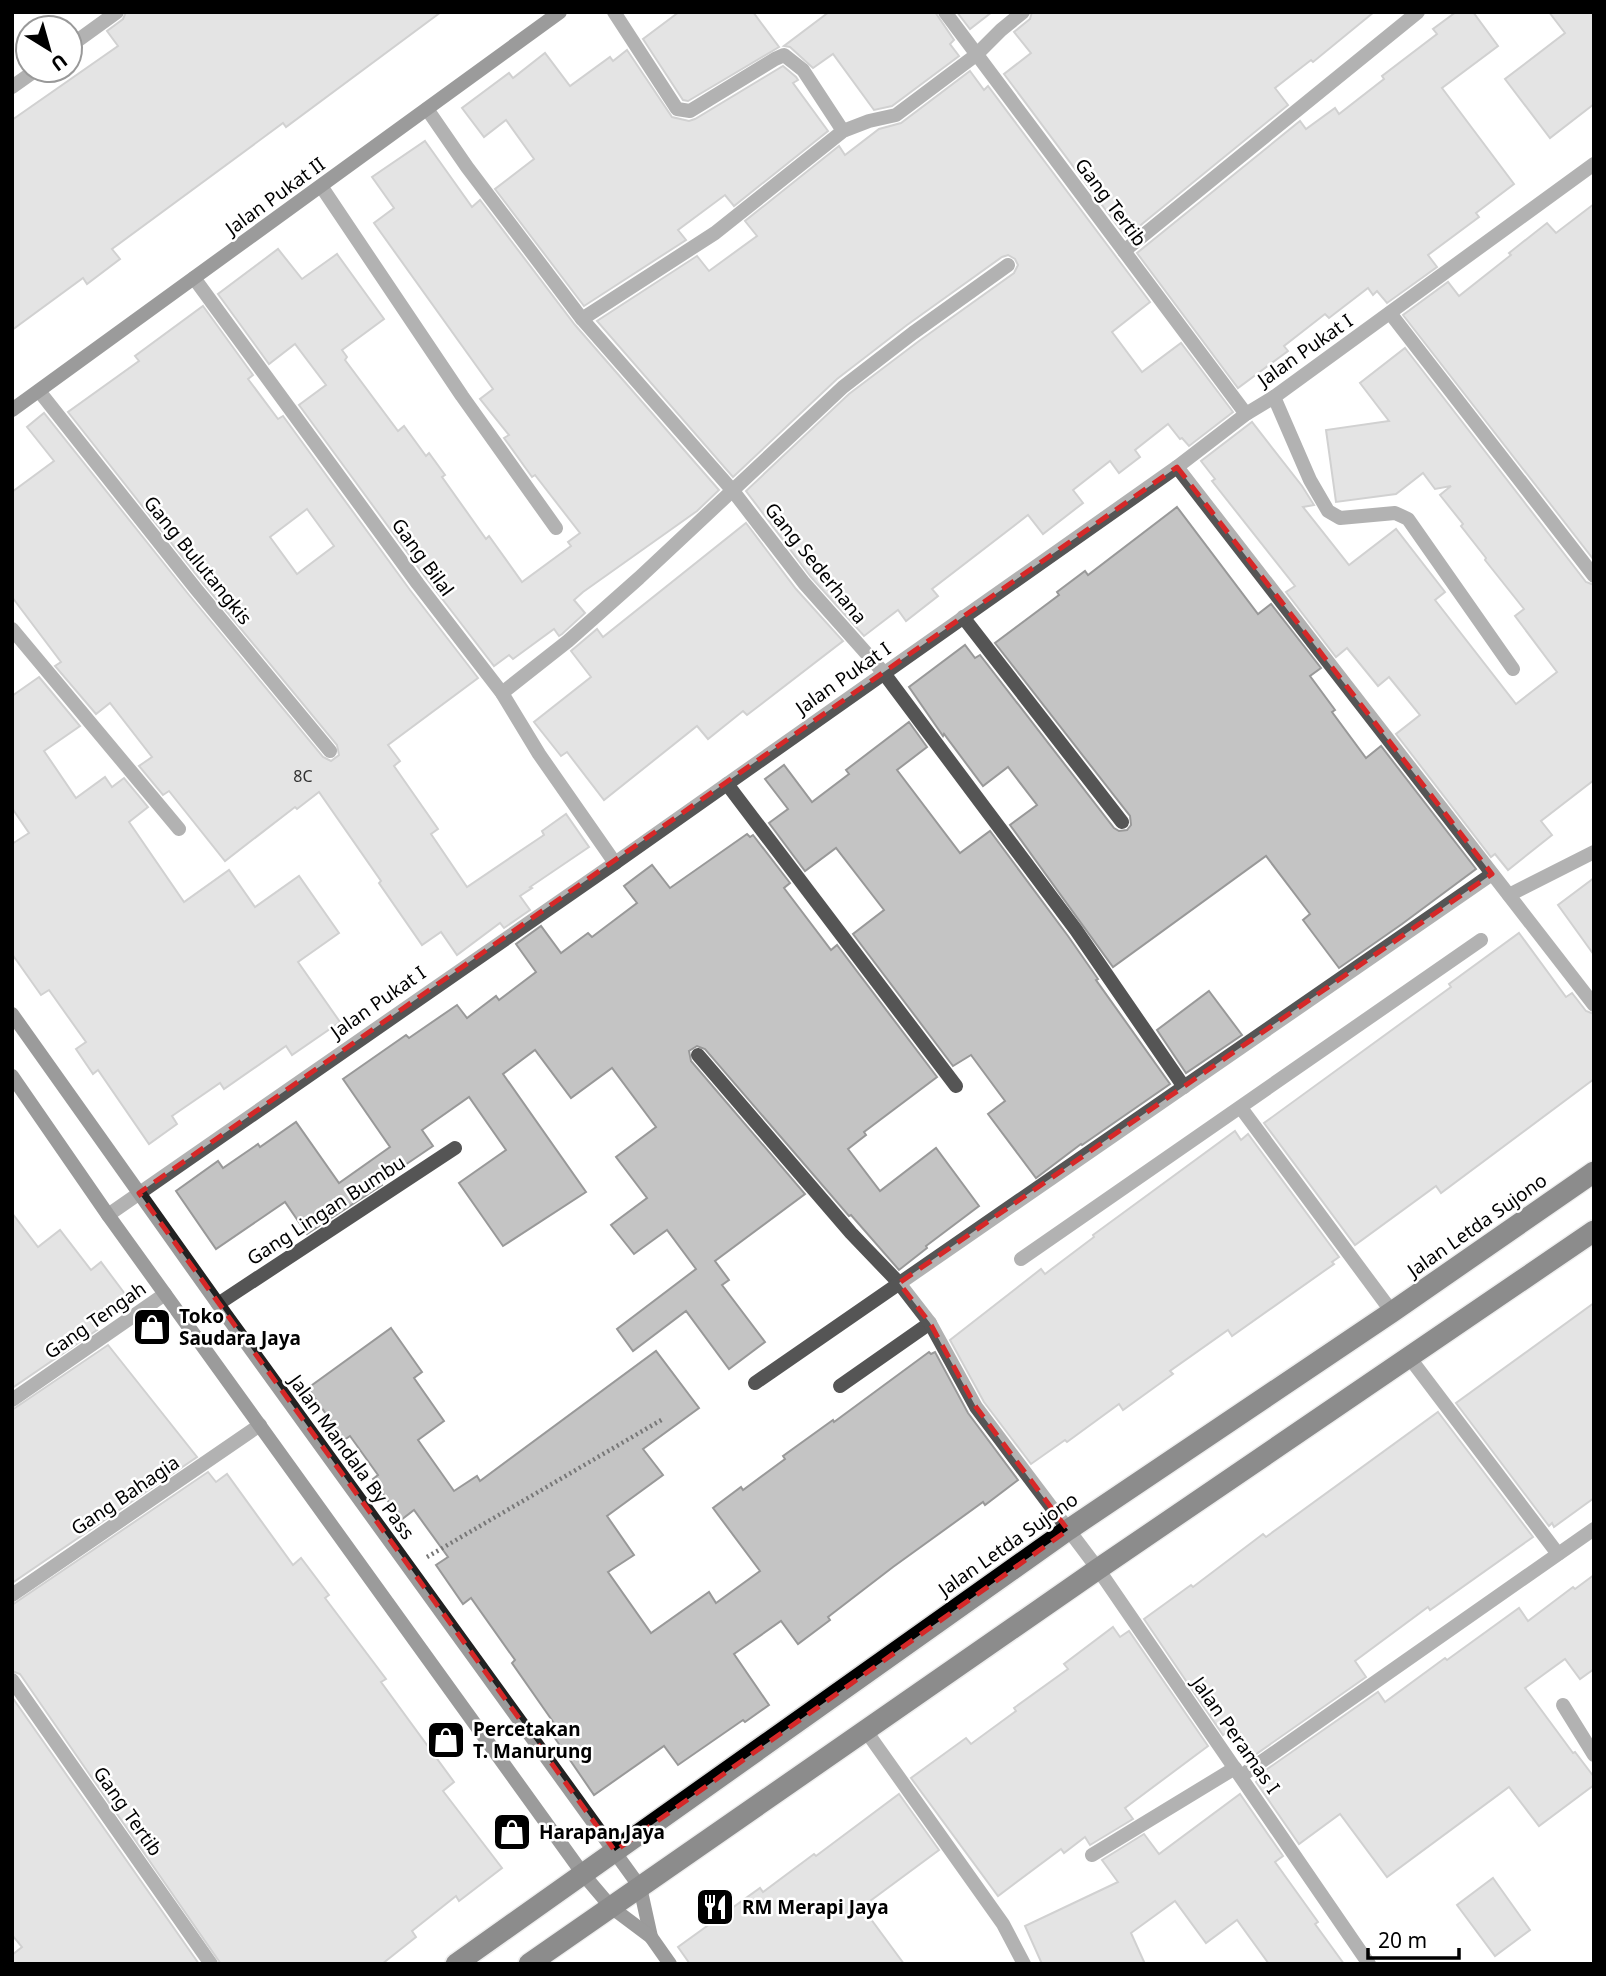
<svg xmlns="http://www.w3.org/2000/svg" width="1606" height="1976" viewBox="0 0 1606 1976" font-family="'Noto Sans',sans-serif">
	<style>
		.building { fill: #c4c4c4; stroke: #999; stroke-width: 2; fill-rule: evenodd }
		.lines { fill: none; stroke-linecap: round; stroke-linejoin: round }
		.highway-casing { stroke: #dbdbdb; stroke-width: 24 }
		.path { stroke: #777; stroke-width: 4.5; stroke-dasharray: 2 3.5; stroke-linecap: butt }
		.lane { stroke: #555; stroke-width: 14 }
		.street { stroke: #555; stroke-width: 14 }
		.secondary { stroke: #222; stroke-width: 14 }
		.highway { stroke: #000; stroke-width: 21 }
		.marked { fill: none; stroke: #d62828; stroke-width: 5; stroke-dasharray: 14 9; stroke-linejoin: round }
		.labels { text-anchor: middle; stroke-width: 5; stroke-linejoin: round; paint-order: stroke }
		.number-label { font-size: 16px; fill: #313131 }
		.street-label { font-size: 19px; fill: #000; stroke: #fff }
		.poi-label { font-size: 19px; font-weight: bold; fill: #000; stroke: #fff; text-anchor: start }
	</style>
	<rect width="100%" height="100%" fill="#fff"/>
	<g class="building">
		<path d="M126,12h315l-155,115 -3,-4 -171,126 8,10 -33,25 -4,-6 -71,52v-210l106,-74 -11,-15 16,-12z"/>
		<path d="M679,12h74l26,35 -91,54 -5,-1 -40,-61z"/>
		<path d="M829,12h106l19,28 -4,4 9,12 -67,50 -18,4 -41,-56 -20,14 -23,-21 -6,-1z"/>
		<path d="M957,12h35l-22,17z"/>
		<path d="M1032,12h342l-61,50 -2,-2 -36,28 13,17 -162,132 -122,-163 27,-21 -17,-21 16,-13z"/>
		<path d="M1456,12h17l25,34 -56,42 72,96 -38,29 3,4 -51,38 9,12 -50,36 -10,-12 -4,4 -5,-7 -39,30 -4,-4 -41,32 4,5 -50,37 -101,-135 163,-132 6,8 29,-21 4,6 45,-35 -2,-3 55,-42 -4,-5z"/>
		<path d="M1549,12h45v92l-44,34 -45,-59 60,-46z"/>
		<path d="M627,50l45,67 17,4 6,-2 88,-53 13,11 2,3 -5,3 35,48 -94,75 -9,-11 -47,35 8,10 -102,66 -89,-117 39,-30 -28,-39 -22,17 -22,-29 47,-35 4,5 32,-25 25,33 40,-29 3,4z"/>
		<path d="M970,71l14,19 4,-4 162,216 -38,30 30,40 39,-29 52,69 -44,34 -7,-8 -2,1 -12,-15 -33,26 5,7 -21,16 -9,-12 -37,29 10,13 -40,31 -15,-19 -96,74 6,7 -32,25 -8,-11 -34,26 -53,-59 -65,-86 103,-97 70,-53 95,-68 4,-8 -3,-6 -7,-4 -6,2 -95,68 -70,54 -104,98 -136,-156 100,-65 12,15 48,-35 -12,-15 94,-75 6,9 34,-26 22,-6z"/>
		<path d="M425,141l47,66 8,-7 95,125 144,165 -22,21 -114,81 -9,8 11,13 -23,21 -3,2 -5,-7 -41,30 -4,-4 -15,11 -68,-88 -127,-173 27,-20 -31,-41 -26,20 -51,-70 60,-45 24,30 35,-25 47,65 -42,31 5,7 -2,3 53,71 6,-5 22,30 3,-3 16,22 -3,2 44,62 3,-3 33,46 49,-36 -3,-4 12,-9 -45,-58 -3,2 -28,-39 5,-3 -29,-36 13,-10 -119,-166 20,-15 -22,-31z"/>
		<path d="M1594,204v356l-191,-245 45,-33 11,14 52,-41 -2,-2 38,-30 9,10z"/>
		<path d="M203,306l50,69 -5,4 30,40 5,-3 127,174 68,88 -90,67 12,16 -6,5 44,63 -7,5 36,53 77,-52 -2,-4 24,-17 23,33 -59,40 2,1 -12,8 10,14 -26,18 -4,-5 -43,32 -16,-23 -19,13 -43,-62 2,-2 -62,-89 -22,17 -2,-2 -70,54 -56,-70 -6,4 -24,-29 13,-9 -42,-54 -14,11 -41,-48 6,-4 -49,-65v-105l42,-31 -27,-34 17,-14 145,182 134,162 8,4 8,-6 -2,-10 -134,-162 -135,-171 71,-51 -4,-5zM307,509l27,37 -37,28 -27,-37z"/>
		<path d="M1405,348l181,234 8,3v195l-53,41 11,14 -44,35 -13,-16 -4,3 -95,-123 24,-19 -31,-38 -11,9 -31,-38 -11,9 -50,-65 9,-6 -83,-105 3,-2 -14,-18 51,-39 50,64 12,19 -11,2 46,58 47,-36 49,63 -10,8 81,104 41,-32 -42,-56 9,-7 -39,-49 1,-2 -25,-32 2,-2 -23,-29 11,-9 -16,3 -12,-16 -27,21 -60,8 -10,-72 63,-9 -29,-38z"/>
		<path d="M1177,507l81,107 13,-10 50,64 -11,8 25,34 -3,2 34,46 15,-12 95,123 -74,55 -63,44 -36,-48 7,-6 -44,-58 -153,111 -103,-142 27,-20 -29,-38 -25,19 -39,-52 -1,2 -34,-49 56,-42 10,13 5,-3 134,173 5,3 8,-1 4,-5 -1,-9 -135,-173 64,-48 -2,-3 28,-21 3,4z"/>
		<path d="M746,523l50,66 47,52 -96,74 -4,-4 -35,28 -11,-13 -93,74 -37,-48 -6,4 -27,-34 57,-45 -20,-26 26,-22 6,8z"/>
		<path d="M39,677l41,49 -36,25 32,47 29,-21 7,10 12,-9 24,29 -19,15 55,80 45,-32 26,37 44,-31 40,57 -41,29 42,60 -48,33 -6,-9 -62,43 -4,-6 -48,33 5,8 -28,20 -51,-74 -5,4 -17,-25 10,-7 -37,-52 -8,5 -29,-41v-110l17,-11 -17,-25v-112z"/>
		<path d="M909,722l18,25 -30,23 63,83 30,-22 78,105 30,43 -2,1 74,104 -88,61 -1,-1 -45,34 -48,-64 17,-13 -34,-46 -18,11 -100,-132 31,-24 -48,-62 -31,23 -36,-48 19,-14 -23,-30 19,-14 28,37 37,-28 -3,-4z"/>
		<path d="M747,834l3,3 3,-2 37,48 -6,5 47,62 6,-5 100,132 -73,55 2,3 -18,14 32,42 56,-43 43,58 -53,40 1,2 -28,22 -48,-55 -2,1 -144,-167 -8,-3 -8,5 2,10 114,133 -90,67 14,19 -7,5 43,57 -36,27 -43,-58 -53,40 -16,-22 79,-60 -29,-39 -33,24 -23,-29 36,-27 -31,-41 40,-30 -44,-59 -41,30 -36,-48 -32,24 83,118 -83,54 -44,-63 47,-33 -37,-53 -47,33 11,16 -53,36 2,3 -75,49 -22,-32 -69,47 -40,-58 42,-30 5,7 35,-24 2,3 36,-25 43,61 51,-36 -47,-68 63,-44 3,3 48,-33 10,13 29,-22 3,4 37,-28 -20,-28 25,-18 20,27 27,-20 4,4 45,-34 -13,-17 28,-21 18,23z"/>
		<path d="M1594,878v77l-36,-50z"/>
		<path d="M1519,933l47,64 6,-4 14,18 8,3v65l-153,114 -5,-7 -81,59 -91,-122 187,-136 -2,-3z"/>
		<path d="M1209,991l33,44 -56,38 -29,-43z"/>
		<path d="M1235,1131l6,9 7,-6 91,123 -7,5 2,2 -102,72 -4,-6 -58,41 3,3 -50,36 -4,-6 -52,38 -2,-2 -34,24 -47,-62 -34,-62 91,-71 4,5 49,-37 -1,-2z"/>
		<path d="M12,1213l26,34 22,-17 31,40 10,-8 27,36 -35,27 4,5 -85,58z"/>
		<path d="M1594,1303v195l-40,29 -2,-4 -3,3 -93,-123z"/>
		<path d="M391,1328l31,44 -8,6 30,43 -26,19 36,51 23,-15 3,5 176,-130 43,57 -56,41 20,26 -56,41 27,39 -26,17 43,61 58,-41 7,11 44,-32 -47,-63 28,-21 2,3 42,-31 -2,-3 50,-36 1,2 95,-70 2,2 4,-2 33,61 50,67 -33,25 -2,-3 -90,65 -65,50 2,3 -32,24 -17,-23 -47,33 35,51 -24,17 -2,-2 -65,45 -14,-19 -70,49 -44,-64 6,-5 -44,-63 3,-3 -44,-62 -8,6 -27,-39 12,-8 -34,-47 -13,10 -28,-41 5,-4 -28,-39 -6,4 -36,-52z"/>
		<path d="M108,1345l89,112 -185,126v-173z"/>
		<path d="M1438,1412l95,125 -103,73 -2,-3 -73,54 11,16 -114,80 -21,-28 -8,6 -79,-116 47,-34 2,2 70,-53 3,3z"/>
		<path d="M208,1472l8,10 11,-8 66,91 8,-7 28,37 -4,3 61,81 -5,3 73,100 -11,9 59,77 -43,33 -3,-5 -44,35 4,6 -34,27h-161l-201,-290 -8,-3v-66z"/>
		<path d="M1594,1575v94l-14,10 -15,-20 -40,29 48,65 2,-1 19,25v8l-55,41 -30,-39 -122,90 -47,-63 -41,30 -43,-62 9,-7 -2,-3 115,-80 7,10 60,-44 2,2 72,-52 9,13 45,-34 2,2z"/>
		<path d="M1113,1627l7,10 9,-6 79,115 -83,62 8,11 -43,26 -5,-8 -21,16 -3,-4 -63,47 -87,-118 55,-40 5,6 45,-33 -2,-3 54,-39 -4,-5z"/>
		<path d="M12,1697l187,267h-187v-9l10,-8 -10,-12z"/>
		<path d="M899,1794l40,56 -77,57 42,57h-214l-12,-17 82,-59 3,4 51,-38 2,2z"/>
		<path d="M1240,1794l43,62 -8,6 43,60 -3,2 29,40h-75l-32,-44 -31,23 -31,-42 -44,32 14,31h-103l-17,-38 93,-44 -16,-22 42,-26 15,20z"/>
		<path d="M1493,1878l37,52 -35,26 -38,-51z"/>
	</g>
	<g class="lines">
		<defs>
			<g id="highway">
				<path d="M456,1964l612,-434 324,-218 202,-140"/>
				<path d="M529,1964l569,-395 496,-338"/>
			</g>
		</defs>
		<use href="#highway" class="highway-casing"/>
		<path class="path" d="M427,1557l236,-138"/>
		<g class="lane">
			<path d="M321,186l141,210 94,132"/>
			<path d="M840,1386l90,-63"/>
			<path d="M1563,1705l31,50"/>
			<path d="M1092,1855l143,-87"/>
		</g>
		<g class="street">
			<path d="M614,12l63,97 13,2 85,-52 9,-4 19,15 40,61"/>
			<path d="M945,12l301,402"/>
			<path d="M70,46l47,-34"/>
			<path d="M12,87l24,-17"/>
			<path d="M427,109l40,58 115,152 151,172 71,92 79,89 193,258 108,157"/>
			<path d="M1124,251l294,-239"/>
			<path d="M194,278l224,306 84,109 37,61 76,109"/>
			<path d="M1390,313l204,263"/>
			<path d="M582,319l133,-86 128,-102 26,-10 27,-6 80,-60 25,-25 22,-18"/>
			<path d="M39,391l157,198 134,162"/>
			<path d="M1274,397l36,83 18,31 12,7 55,-5 13,6 105,150"/>
			<path d="M1177,467l417,538"/>
			<path d="M963,617l159,205"/>
			<path d="M12,629l167,200"/>
			<path d="M502,693l66,-52 71,-63 204,-191 70,-54 95,-68"/>
			<path d="M727,784l229,302"/>
			<path d="M1509,895l85,-43"/>
			<path d="M698,1055l153,178 48,50 31,40 46,84 122,162 271,395"/>
			<path d="M1241,1108l151,204"/>
			<path d="M108,1215l507,-352 562,-396 69,-53 28,-17 320,-233"/>
			<path d="M1021,1259l460,-319"/>
			<path d="M218,1304l237,-156"/>
			<path d="M1409,1357l149,197"/>
			<path d="M755,1383l737,-509"/>
			<path d="M12,1400l153,-106"/>
			<path d="M12,1595l248,-170"/>
			<path d="M12,1680l199,284"/>
			<path d="M866,1731l137,193 21,40"/>
			<path d="M1241,1776l353,-247"/>
		</g>
		<g class="secondary">
			<path d="M12,410l548,-398"/>
			<path d="M12,1014l206,290 422,583 11,50"/>
			<path d="M12,1076l96,139 475,659 28,33 40,30 19,27"/>
		</g>
		<use href="#highway" class="highway"/>
	</g>
	<path d="M0 0H1606V1976H0ZM1177,467l315,407 -593,409 31,40 46,84 92,123 -453,321 -476,-658z" fill="#fff" fill-opacity=".55" fill-rule="evenodd"/>
	<path class="marked" d="M1177,467l315,407 -593,409 31,40 46,84 92,123 -453,321 -476,-658z"/>
	<defs>
		<symbol id="shop-square" viewBox="-11 -11 22 22"><rect x="-9" y="-9" width="18" height="18" rx="4" fill="#000" stroke="#fff"/><path d="M-5-2.5h2.3a2.7 3.5 0 0 1 5.4 0H5L5.5 6h-11ZM-1.5-2.5h3a1.5 2.3 0 0 0-3 0Z" fill="#fff"/></symbol>
		<symbol id="restaurant-square" viewBox="-11 -11 22 22"><rect x="-9" y="-9" width="18" height="18" rx="4" fill="#000" stroke="#fff"/><path d="M-5-6h1v4h1v-4h1v4h1v-4h1v5L-1.5 .5V6h-2V.5L-5-1ZM5-6V6H3V1.5H1.5Q1.5-4 5-6Z" fill="#fff"/></symbol>
	</defs>
	<g fill-rule="evenodd">
		<use href="#shop-square" x="130" y="1305" width="44" height="44"/>
		<use href="#shop-square" x="424" y="1718" width="44" height="44"/>
		<use href="#shop-square" x="490" y="1810" width="44" height="44"/>
		<use href="#restaurant-square" x="693" y="1885" width="44" height="44"/>
	</g>
	<g class="labels">
		<g class="number-label">
			<text x="303" y="782">8C</text>
		</g>
		<g class="street-label">
			<text transform="translate(275 196) rotate(-36)" y="7">Jalan Pukat II</text>
			<text transform="translate(1111 202) rotate(53)" y="7">Gang Tertib</text>
			<text transform="translate(1305 350) rotate(-35)" y="7">Jalan Pukat I</text>
			<text transform="translate(423 557) rotate(54)" y="7">Gang Bilal</text>
			<text transform="translate(198 560) rotate(51)" y="7">Gang Bulutangkis</text>
			<text transform="translate(816 563) rotate(51)" y="7">Gang Sederhana</text>
			<text transform="translate(843 678) rotate(-35)" y="7">Jalan Pukat I</text>
			<text transform="translate(378 1002) rotate(-35)" y="7">Jalan Pukat I</text>
			<text transform="translate(326 1210) rotate(-33)" y="7">Gang Lingan Bumbu</text>
			<text transform="translate(1477 1225) rotate(-35)" y="7">Jalan Letda Sujono</text>
			<text transform="translate(95 1320) rotate(-35)" y="7">Gang Tengah</text>
			<text transform="translate(352 1457) rotate(54)" y="7">Jalan Mandala By Pass</text>
			<text transform="translate(125 1495) rotate(-34)" y="7">Gang Bahagia</text>
			<text transform="translate(1008 1544) rotate(-35)" y="7">Jalan Letda Sujono</text>
			<text transform="translate(1236 1735) rotate(55)" y="7">Jalan Peramas I</text>
			<text transform="translate(128 1811) rotate(55)" y="7">Gang Tertib</text>
		</g>
		<g class="poi-label">
			<text x="179" y="1323">Toko<tspan x="179" dy="22">Saudara Jaya</tspan></text>
			<text x="473" y="1736">Percetakan<tspan x="473" dy="22">T. Manurung</tspan></text>
			<text x="539" y="1839">Harapan Jaya</text>
			<text x="742" y="1914">RM Merapi Jaya</text>
		</g>
	</g>
	<rect width="1606" height="1976" fill="none" stroke="#000000" stroke-width="28"/>
	<g transform="translate(49 49) rotate(143)"><circle r="33" fill="#ffffff" stroke="#999999" stroke-width="2"/>
	<path d="M0-5L12 26L0 18L-12 26Z" fill="#000000"/>
	<text y="-10" font-size="19" font-weight="bold" text-anchor="middle" fill="#000000">U</text>
	</g>
	<path d="M1368 1948v10h91v-10" fill="none" stroke="#000000" stroke-width="3.5"/>
	<text x="1378" y="1948" font-size="21" fill="#000000" stroke="#ffffff" stroke-width="5" paint-order="stroke">20 m</text>
</svg>
